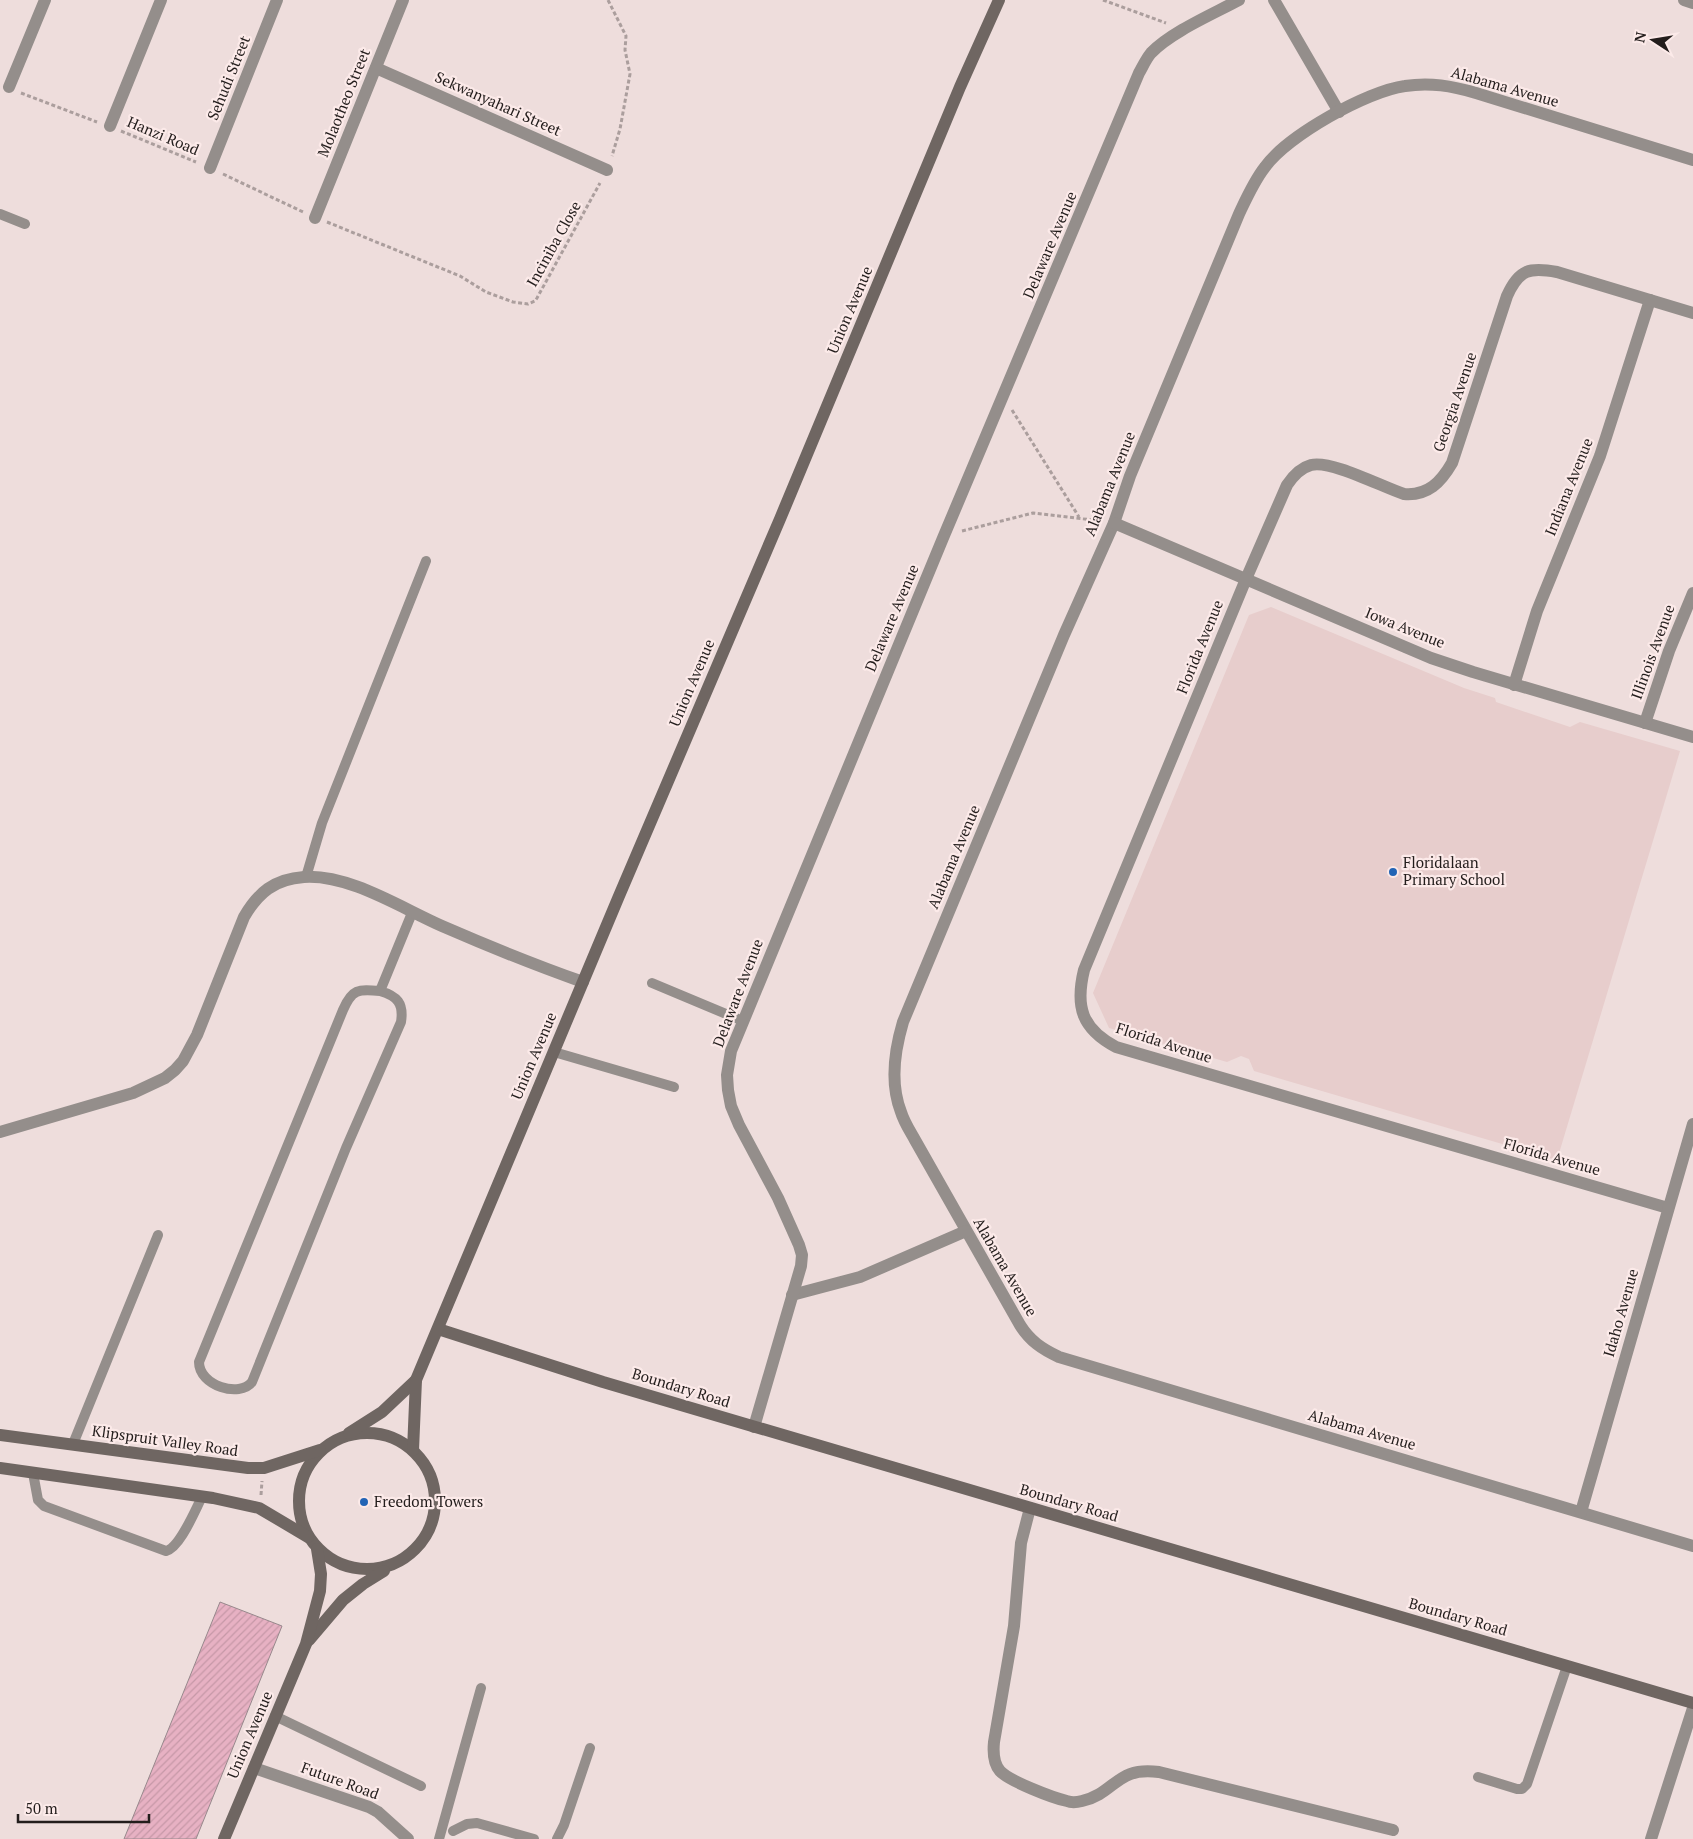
<svg xmlns="http://www.w3.org/2000/svg" width="1693" height="1839" viewBox="0 0 1693 1839" font-family="'PT Serif',serif">
	<style>
		.built { fill: #e7cdcc }
		.building { fill: url(#building-hatch); stroke: #97888c }
		.lines { fill: none; stroke-linecap: round; stroke-linejoin: round }
		.path { stroke: #ab9e9d; stroke-width: 3; stroke-dasharray: 4 2.5; stroke-linecap: butt }
		.lane { stroke: #948e8b; stroke-width: 10 }
		.street { stroke: #948e8b; stroke-width: 12 }
		.secondary { stroke: #6f6662; stroke-width: 12 }
		.poi-dot { fill: #2264b5; stroke: #fceae9; stroke-width: 2 }
		.labels { text-anchor: middle; stroke-width: 4.5; stroke-linejoin: round; paint-order: stroke }
		.street-label { font-size: 15px; fill: #231d1c; stroke: #fceae9 }
		.poi-label { font-size: 15px; fill: #231d1c; stroke: #fceae9; text-anchor: start }
	</style>
	<defs>
		<pattern id="building-hatch" width="6" height="6" patternUnits="userSpaceOnUse" patternTransform="scale(1.25)"><rect width="6" height="6" fill="#e7b1c3"/><path d="M-1 1l2-2M0 6l6-6M5 7l2-2" fill="none" stroke="#c698a7"/></pattern>
	</defs>
	<rect width="100%" height="100%" fill="#eedddc"/>
	<path class="built" d="M1271,607l193,81 31,10 1,4 74,25 10,-5 100,29 -123,409 -303,-89 -5,-12 -8,-3 -14,6 -118,-34 -16,-35 156,-378z"/>
	<path class="building" d="M220,1602l62,24 -86,213h-72z"/>
	<g class="lines">
		<g class="path">
			<path d="M608,0l18,36 -1,14 5,24 -10,55 -8,27"/>
			<path d="M1103,0l63,23"/>
			<path d="M21,93l76,29"/>
			<path d="M121,131l75,31"/>
			<path d="M223,174l80,38"/>
			<path d="M327,222l133,54 26,16 27,10 15,2 7,-3 2,-3 63,-115"/>
			<path d="M1012,410l67,107"/>
			<path d="M962,531l71,-18 68,8"/>
			<path d="M261,1495l1,-14"/>
		</g>
		<g class="lane">
			<path d="M0,214l25,10"/>
			<path d="M306,877l16,-54 104,-262"/>
			<path d="M652,983l91,38"/>
			<path d="M380,991c-22,-2 -28,-2 -37,19l-144,352c0,24 41,36 53,20l94,-234 55,-126c3,-19 -4,-26 -21,-31l32,-78"/>
			<path d="M554,1052l120,35"/>
			<path d="M73,1444l85,-209"/>
			<path d="M33,1473l5,27 6,6 122,45c14,-3 29,-41 36,-54"/>
			<path d="M275,1716l146,70"/>
			<path d="M1478,1777l39,12h5l5,-5 40,-118"/>
			<path d="M453,1831l14,-7 10,-1 57,16"/>
			<path d="M439,1839l42,-151"/>
			<path d="M557,1839l7,-14 26,-77"/>
		</g>
		<g class="street">
			<path d="M1274,0l65,112"/>
			<path d="M1684,0l9,3"/>
			<path d="M376,68l231,102"/>
			<path d="M9,87l36,-87"/>
			<path d="M110,126l51,-126"/>
			<path d="M1693,160l-217,-67c-24,-7 -46,-11 -71,-7 -38,5 -118,50 -140,81 -11,14 -18,30 -26,47l-109,262 -16,47 -50,112 -161,387c-8,27 -13,62 -2,90 3,10 9,19 14,28l105,185c10,16 22,24 39,32l634,189"/>
			<path d="M210,168l67,-168"/>
			<path d="M315,218l88,-218"/>
			<path d="M1114,523l317,135 42,14 220,65"/>
			<path d="M1514,685l23,-74 63,-155 50,-156"/>
			<path d="M1645,723l24,-72 24,-58"/>
			<path d="M0,1132l133,-39 32,-15 10,-8 8,-9 14,-26 47,-118c14,-24 30,-38 60,-40 45,-3 97,31 138,49 46,20 93,39 141,56"/>
			<path d="M1668,1208l-552,-161c-34,-18 -41,-40 -32,-77l162,-391 41,-94c6,-9 13,-17 24,-20 21,-5 71,22 93,29 24,2 37,-12 48,-31l55,-167c12,-27 23,-29 50,-24l136,41"/>
			<path d="M792,1295l68,-18 106,-46"/>
			<path d="M754,1427l47,-161 1,-11 -3,-10 -21,-47 -39,-73 -8,-19 -3,-16 -1,-15 4,-24 212,-513 196,-465c4,-7 7,-14 12,-20 20,-21 62,-39 88,-53"/>
			<path d="M1030,1508l-9,35 -7,83 -20,116c-1,10 -1,21 6,29 9,10 53,27 67,30 5,2 11,1 15,0 34,-8 34,-35 77,-29l234,58"/>
			<path d="M1581,1512l112,-388"/>
			<path d="M254,1768l115,39 9,5 30,27"/>
			<path d="M1651,1839l42,-131"/>
		</g>
		<g class="secondary">
			<path d="M438,1329l165,53 1090,321"/>
			<circle cx="367" cy="1501" r="68"/>
			<path d="M349,1433l33,-21 34,-32"/>
			<path d="M0,1435l248,33h16l56,-18"/>
			<path d="M413,1450l3,-70 203,-484 161,-377 180,-432 39,-87"/>
			<path d="M0,1468l213,30 46,10 49,29"/>
			<path d="M309,1640l34,-40 20,-16 21,-13"/>
			<path d="M224,1839l82,-195 14,-53 1,-17 -4,-25"/>
		</g>
	</g>
	<g class="poi-dot">
		<circle cx="1393" cy="872" r="5"/>
		<circle cx="364" cy="1502" r="5"/>
	</g>
	<g class="labels">
		<g class="street-label">
			<text transform="translate(229 78) rotate(-68)" y="5">Sehudi Street</text>
			<text transform="translate(1505 87) rotate(16)" y="5">Alabama Avenue</text>
			<text transform="translate(344 103) rotate(-68)" y="5">Molaotheo Street</text>
			<text transform="translate(498 104) rotate(24)" y="5">Sekwanyahari Street</text>
			<text transform="translate(163 136) rotate(23)" y="5">Hanzi Road</text>
			<text transform="translate(554 244) rotate(-61)" y="5">Inciniba Close</text>
			<text transform="translate(1050 245) rotate(-67)" y="5">Delaware Avenue</text>
			<text transform="translate(850 310) rotate(-67)" y="5">Union Avenue</text>
			<text transform="translate(1455 402) rotate(-71)" y="5">Georgia Avenue</text>
			<text transform="translate(1110 484) rotate(-68)" y="5">Alabama Avenue</text>
			<text transform="translate(1569 487) rotate(-68)" y="5">Indiana Avenue</text>
			<text transform="translate(892 618) rotate(-67)" y="5">Delaware Avenue</text>
			<text transform="translate(1405 628) rotate(22)" y="5">Iowa Avenue</text>
			<text transform="translate(1200 647) rotate(-68)" y="5">Florida Avenue</text>
			<text transform="translate(1653 652) rotate(-70)" y="5">Illinois Avenue</text>
			<text transform="translate(692 683) rotate(-67)" y="5">Union Avenue</text>
			<text transform="translate(954 857) rotate(-67)" y="5">Alabama Avenue</text>
			<text transform="translate(738 993) rotate(-69)" y="5">Delaware Avenue</text>
			<text transform="translate(1164 1043) rotate(18)" y="5">Florida Avenue</text>
			<text transform="translate(534 1056) rotate(-67)" y="5">Union Avenue</text>
			<text transform="translate(1552 1157) rotate(16)" y="5">Florida Avenue</text>
			<text transform="translate(1005 1267) rotate(60)" y="5">Alabama Avenue</text>
			<text transform="translate(1621 1313) rotate(-74)" y="5">Idaho Avenue</text>
			<text transform="translate(681 1388) rotate(17)" y="5">Boundary Road</text>
			<text transform="translate(1362 1430) rotate(16)" y="5">Alabama Avenue</text>
			<text transform="translate(165 1441) rotate(8)" y="5">Klipspruit Valley Road</text>
			<text transform="translate(1069 1503) rotate(16)" y="5">Boundary Road</text>
			<text transform="translate(1458 1617) rotate(16)" y="5">Boundary Road</text>
			<text transform="translate(250 1735) rotate(-67)" y="5">Union Avenue</text>
			<text transform="translate(340 1781) rotate(20)" y="5">Future Road</text>
		</g>
		<g class="poi-label">
			<text x="1403" y="868">Floridalaan<tspan x="1403" dy="17">Primary School</tspan></text>
			<text x="374" y="1507">Freedom Towers</text>
		</g>
	</g>
	<g transform="translate(1653 40) rotate(282)" stroke="#fceae9" stroke-width="4" paint-order="stroke">
	<path d="M0-4L9 19L0 12L-9 19Z" fill="#231d1c"/>
	<text y="-8" font-size="14" font-weight="bold" text-anchor="middle" fill="#231d1c">N</text>
	</g>
	<path d="M18 1814v8h131v-8" fill="none" stroke="#231d1c" stroke-width="2.5"/>
	<text x="25" y="1814" font-size="15" fill="#231d1c" stroke="#fceae9" stroke-width="4" paint-order="stroke">50 m</text>
</svg>
